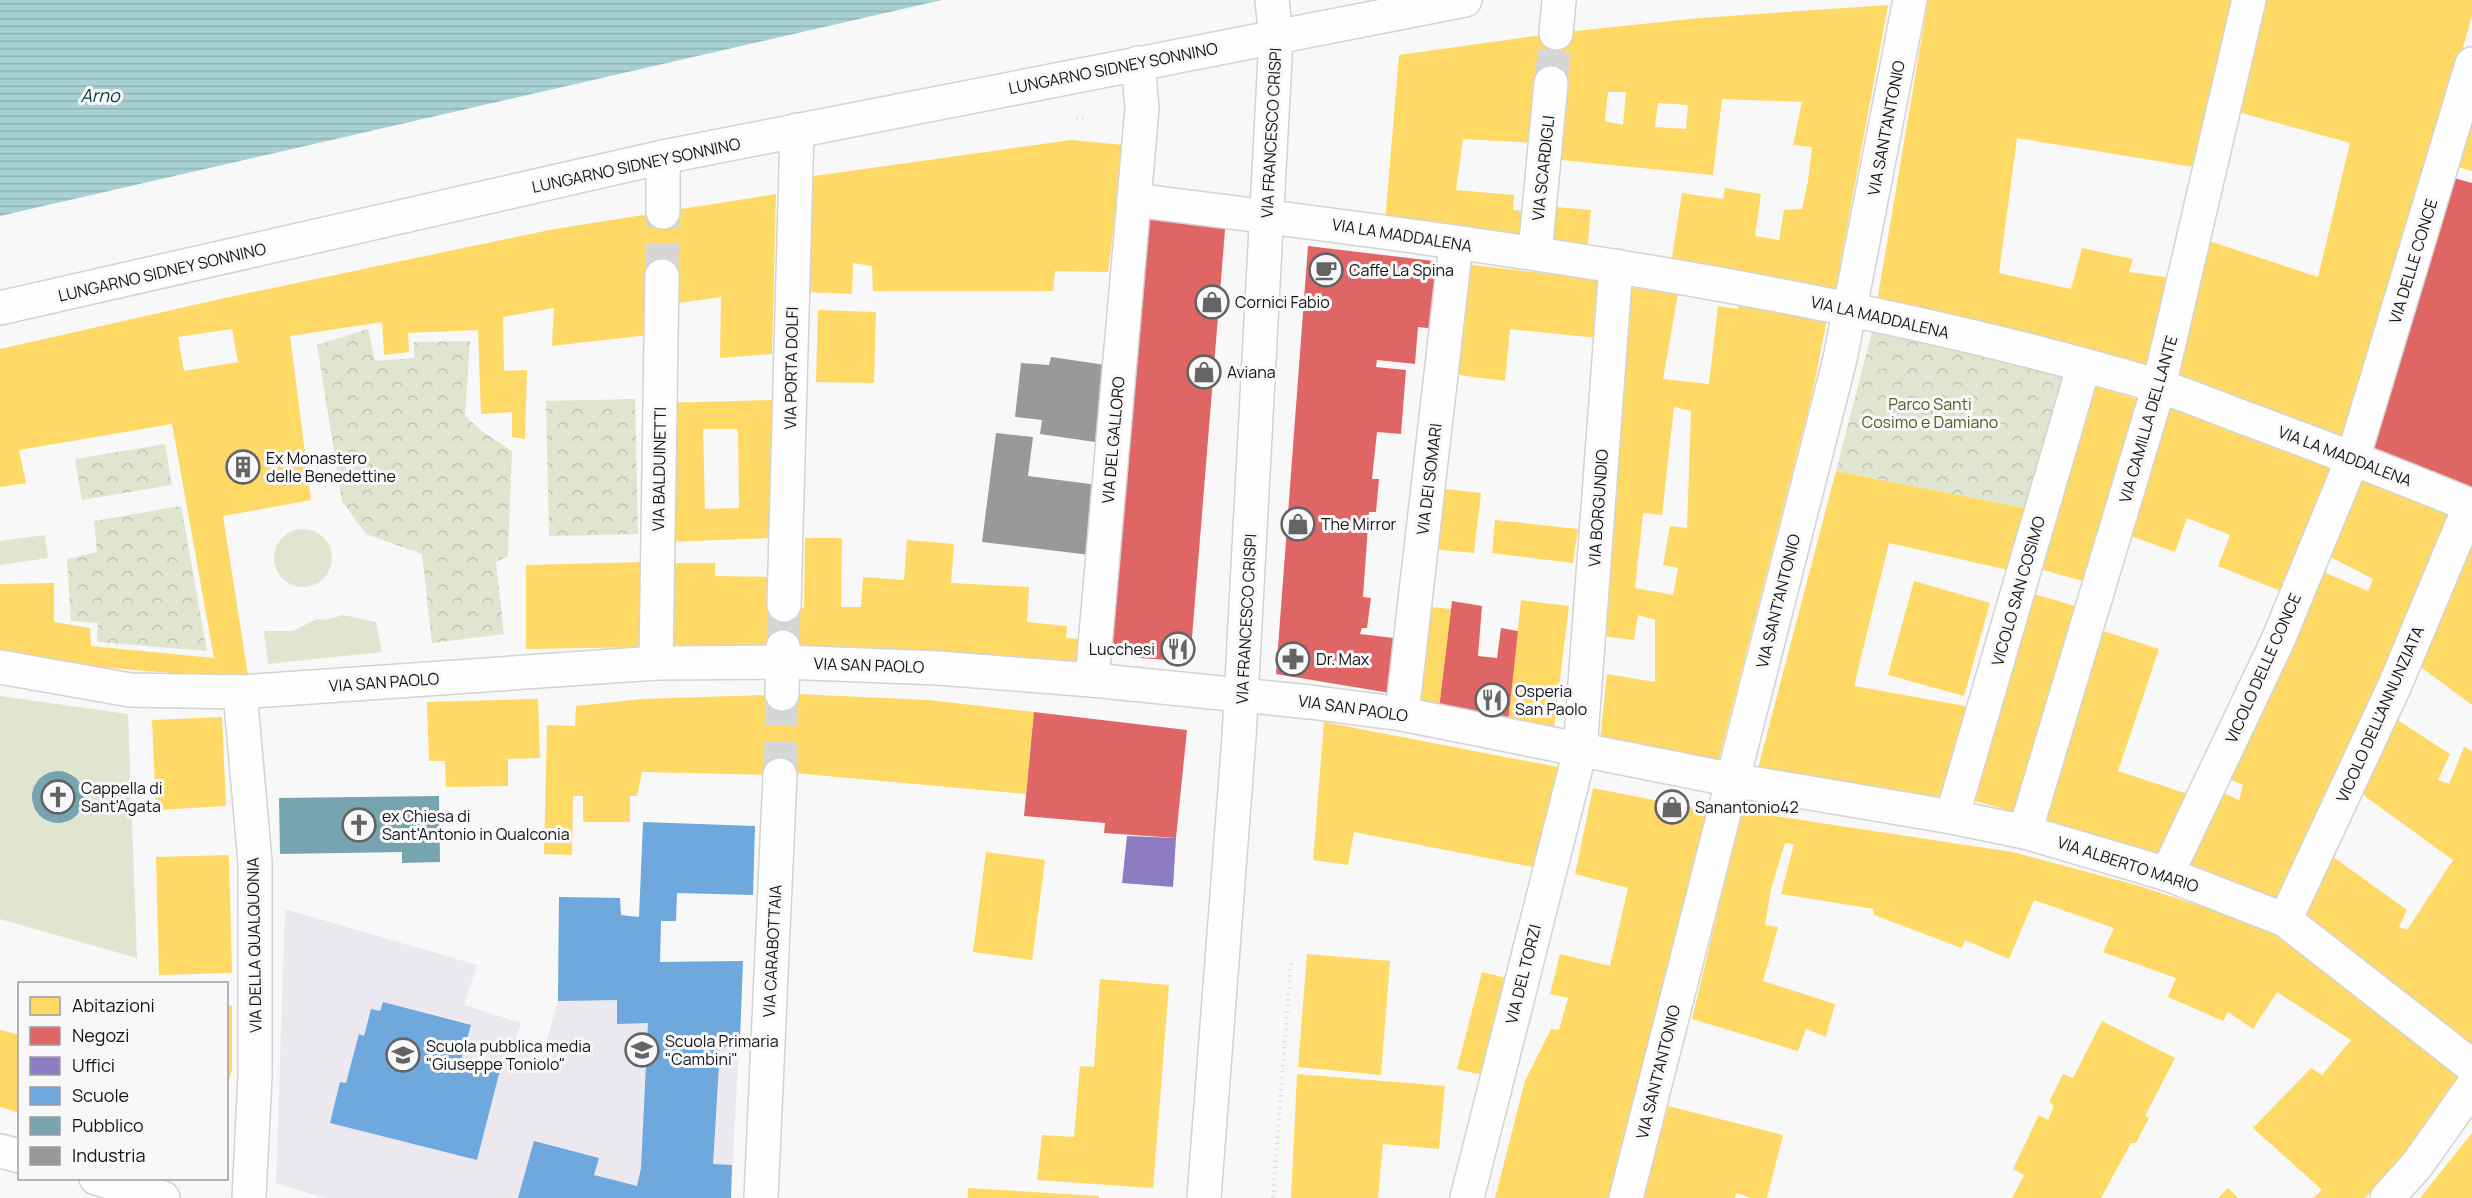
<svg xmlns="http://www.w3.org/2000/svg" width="2472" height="1198" viewBox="0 0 2472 1198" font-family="Manrope,sans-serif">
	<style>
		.built { fill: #ebe8ef }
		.green { fill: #dfe5cf; fill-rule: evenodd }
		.park { fill: url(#park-crowns) }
		.water { fill: url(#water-rules) }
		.homes { fill: #ffd966; fill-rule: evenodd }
		.shops { fill: #e06666 }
		.offices { fill: #8e7cc3 }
		.schools { fill: #6fa8dc }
		.public { fill: #76a5af }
		.industry { fill: #999 }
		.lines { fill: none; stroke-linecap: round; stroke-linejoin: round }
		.minor-tunnel { stroke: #d6d6d7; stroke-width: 33; stroke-dasharray: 33 16; stroke-linecap: butt }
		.minor-casing { stroke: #d3d3d4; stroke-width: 36 }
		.path { stroke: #e0e0e1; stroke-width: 4; stroke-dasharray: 1.5 4.5; stroke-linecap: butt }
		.minor { stroke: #fefefe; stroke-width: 33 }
		.labels { text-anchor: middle; stroke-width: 6; stroke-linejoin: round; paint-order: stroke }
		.street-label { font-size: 16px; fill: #151516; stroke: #f8f7fa }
		.poi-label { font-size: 16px; fill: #151516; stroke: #f8f7fa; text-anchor: start }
		.park-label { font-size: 16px; fill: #505e1d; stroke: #f8f7fa }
		.water-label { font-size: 18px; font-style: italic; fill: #074144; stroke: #f8f7fa }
	</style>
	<defs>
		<pattern id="park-crowns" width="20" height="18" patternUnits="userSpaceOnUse" patternTransform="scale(1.5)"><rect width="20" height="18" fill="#dfe5cf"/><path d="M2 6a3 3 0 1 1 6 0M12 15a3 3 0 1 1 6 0" fill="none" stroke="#bec4b1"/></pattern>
		<pattern id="water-rules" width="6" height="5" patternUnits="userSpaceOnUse" patternTransform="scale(1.5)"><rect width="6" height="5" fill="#a7d1d3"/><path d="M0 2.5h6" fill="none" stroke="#8fb3b4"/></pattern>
	</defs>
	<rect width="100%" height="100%" fill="#f8f8f9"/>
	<path class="built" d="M559,897l61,1 -2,60 42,4 83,-1 -12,237h-404l-51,-14 9,-275 192,56 -13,40 57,18 -9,27 29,10 17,-59z"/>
	<g class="green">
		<circle cx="303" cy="558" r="29"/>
		<path d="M45,535l3,23 -48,7v-24z"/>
		<path d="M343,615l33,7 6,30 -114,12 -4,-33h29l24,-12 9,1z"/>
		<path d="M0,696l128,18 9,244 -137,-39zM52,771l19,2 13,17 -3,22 -17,11 -19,-3 -13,-16 3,-21z"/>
	</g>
	<g class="park">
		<path d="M1874,324l201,46 -41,140 -198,-39z"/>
		<path d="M368,329l7,32 39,-3v-16l56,-1 -5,74 15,15 32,21 -4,105 -12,6 8,72 -72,9 -10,-89 -56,-20 -24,-33 -25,-156z"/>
		<path d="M635,399l3,135 -89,2 -3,-135z"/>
		<path d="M165,444l7,41 -90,15 -7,-41z"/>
		<path d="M181,506l26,145 -110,-9 1,-19 -27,-2 -4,-62 30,-7 -3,-31z"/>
	</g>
	<path class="water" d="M0,0h942l-942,216z"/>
	<g class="homes">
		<path d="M1928,0h305l-39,167 -177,-29 -18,135 72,16 11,-41 51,11 -4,13 44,6 -22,96 -274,-72z"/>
		<path d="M2262,0h210v16l-38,134 -88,292 -175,-63 35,-139 112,37 32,-134 -112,-31z"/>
		<path d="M1888,5l-53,287 -164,-28 11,-71 41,6 2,-11 36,6 -6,42 24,4 5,-30 18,-1 6,-28 4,-34 -19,-2 9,-43 -80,-3 -9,76 -152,-15 7,-76 -25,-1 -6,60 -74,-4 -7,51 58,5 -1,15 11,1 -2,23 -137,-13 14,-166 157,-22 144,-15zM1608,92h18l-3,33 -18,-4zM1658,103l30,2 -2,24 -31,-2z"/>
		<path d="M2472,84v87l-24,-7z"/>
		<path d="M1071,140l53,5 -16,127 -53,-1 -2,20h-180l-1,-25 -19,-3 -1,31 -47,-2 2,-115z"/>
		<path d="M776,194l-4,160 -52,4 1,-61 -42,6 -2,-29 -29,61 -96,11 2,-38 -51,9 1,54 23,-1 -2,69 -13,-2v-25l-31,2 -3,-84 -70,3 1,19 -25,3 -2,-33 -92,14 21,164 -88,16 25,159 -31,2 -128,-11 -89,-17v-65l54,-1v39l36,6 1,18 123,12 -42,-234 -153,26 7,33 -26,4v-138l225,-51 329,-69zM232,329l6,33 -54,9 -6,-34z"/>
		<path d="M1556,207l35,3 -4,42 -35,-5z"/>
		<path d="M1463,264l139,16 -5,58 -87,-9 -5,52 -54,-7z"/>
		<path d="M1627,287l51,7 -15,85 46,5 9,-78 20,3 1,-10 89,15 -16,81 -94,368 -118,-23 7,-66 48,8v-62l-17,-5 -4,25 -40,-5zM1674,407l17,4 -4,117 -17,-2 -7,39 15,3 -5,27 -38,-7 8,-75 19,2z"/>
		<path d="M818,310l58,2 -2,71 -58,-1z"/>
		<path d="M2086,384l55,16 -51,183 -54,-15z"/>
		<path d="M772,400l-1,138 -106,4 -1,-139zM703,429h35l1,79 -34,1z"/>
		<path d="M2166,404l177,66 -55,124 -70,-28 12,-31 -43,-17 -12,34 -47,-17z"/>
		<path d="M1836,471l198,39 -17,62 -128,-29 -35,143 122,22 -28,91 -191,-27z"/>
		<path d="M2358,477l102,37 -175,395 -111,-38 38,-83 27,12 4,-15 -18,-8 96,-206 47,20 5,-12 -46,-24z"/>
		<path d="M1438,488l43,5 -7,60 -43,-4z"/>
		<path d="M1495,520l83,9 -5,34 -81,-10z"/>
		<path d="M2472,535v170l-54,-40z"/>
		<path d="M805,538h37l-1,69h20l2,-30 41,3 3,-40 47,4 -3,39 78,4 -2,35 40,4 -1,12 13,1 -2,22 -217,-14 -195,-2v-82h50v13l64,1v31h25z"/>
		<path d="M646,562l2,85 -122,2v-84z"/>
		<path d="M1914,581l76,22 -26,93 -76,-21z"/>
		<path d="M2030,593l49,14 -58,207 -49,-14z"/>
		<path d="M1521,600l48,6 -15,123 -46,-6z"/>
		<path d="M1423,606l28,3 -12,100 -25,-4z"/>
		<path d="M2100,630l59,19 -41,122 73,24 -29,59 -120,-35z"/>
		<path d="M797,694l131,6 106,12 -8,82 -233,-21 -13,2 -138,-3 -5,24h-7v26h-47v-26h-10l-1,59 -28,-1 3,-129 28,1 1,-20 66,-7z"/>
		<path d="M538,699l2,59 -32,1v27l-62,1 -1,-26h-16l-2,-59z"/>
		<path d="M222,717l4,89 -70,4 -4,-90z"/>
		<path d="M2393,717l57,37 -12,26 11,4 15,-37 8,4v308l-179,-143 36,-62 78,56 -8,17 8,3 46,-70 -87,-63 -11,-14z"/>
		<path d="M1324,722l244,47 -25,100 -189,-37 -6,33 -35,-5z"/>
		<path d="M1593,788l121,24 -99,386h-120l30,-117 26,-52 8,1 9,-32 -18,-4 10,-40 50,12 18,-78 -53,-14z"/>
		<path d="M1742,811l270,41 124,33 144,47 186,138 -48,70 -53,58h-52l9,-8 -69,-62 58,-60 11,7 29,-35 -74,-48 -24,37 -25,-17 -5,9 -55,-24 8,-19 -73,-26 11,-24 -80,-28 -25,59 -44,-19 -3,8 -88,-33v-6l-93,-15 13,-50 -9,-1 -14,46 -6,36 13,2 -15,54 72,23 -9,33 -20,-8 -8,22 -106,-32z"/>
		<path d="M986,852l59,8 -13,100 -59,-8z"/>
		<path d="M229,855l3,118 -73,2 -3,-118z"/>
		<path d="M1307,954l83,7 -9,114 -83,-8z"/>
		<path d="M1482,972l33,8 -25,97 -33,-8z"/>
		<path d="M1100,979l69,6 -16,203 -116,-8 5,-45 32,2 6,-71 14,1z"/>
		<path d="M226,1005l6,1v64l-5,17z"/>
		<path d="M2102,1021l73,37 -30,58 4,2 -13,25h-5l-30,55h-89l12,-23 -11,-6 26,-54 9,5 6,-14 -5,-4 14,-28 10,4z"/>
		<path d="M0,1030l20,5v78l-20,-6z"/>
		<path d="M1297,1074l148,12 -6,63 -56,-5 -5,54h-87z"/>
		<path d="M1668,1106l115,29 -16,63h-16l-15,-5 -1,5h-91z"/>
		<path d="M2472,1133v65h-52z"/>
		<path d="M968,1188l131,8v2h-131z"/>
		<path d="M2228,1188l10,10h-20z"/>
	</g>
	<g class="shops">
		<path d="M2447,176l25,7v308l-106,-41z"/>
		<path d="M1148,216l78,2 -36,444 -86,-7z"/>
		<path d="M1308,246l134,16 -5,67 -19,-2 -3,37 -38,-4 -1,7 30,3 -5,64 -24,-2 -5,47h7l-3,33h-7l-6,85 8,1 -4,30h-5l-2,6 42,5 -6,55 -120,-20z"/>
		<path d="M1452,601l30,5 -4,50 19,2 4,-30 17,3 -10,92 -69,-14z"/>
		<path d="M1034,712l153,18 -11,108 -72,-5 1,-10 -81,-7z"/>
	</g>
	<path class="offices" d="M1127,836l49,2 -3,49 -51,-4z"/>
	<g class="schools">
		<path d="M643,822l112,4 -2,69 -76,-2 -1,28h-15l-1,41 83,-1 -3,79 -20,9 -7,115 19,1 -1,33h-213l16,-57 65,17 -5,17 43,11 4,-18 7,-145 -31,1v-24l-59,1 1,-104 61,1 1,17 18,2z"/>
		<path d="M383,1002l88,23 -10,35 39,10 -23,90 -147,-37 10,-41 6,1 13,-49 5,2 7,-27 9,2z"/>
	</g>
	<g class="public">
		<circle cx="58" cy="797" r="26"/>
		<path d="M439,796l1,66 -38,1v-11l-122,2 -1,-56z"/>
	</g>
	<g class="industry">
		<path d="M1051,357l55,8 -11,77 -55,-8 2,-14 -27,-3 6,-54 28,2z"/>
		<path d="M996,433l37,4 -5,39 70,9 -8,70 -108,-13z"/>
	</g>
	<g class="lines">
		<g class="minor-tunnel">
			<path d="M1551,83l5,-50"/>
			<path d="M662,276l1,-64"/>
			<path d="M783,647l1,-42"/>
			<path d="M780,775l2,-81"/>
		</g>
		<defs>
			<g id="minor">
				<path d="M1556,33l3,-33"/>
				<path d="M1138,63l4,45 -8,92c344,43 688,87 1021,185 33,10 65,24 98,36 73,27 146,55 219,85"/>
				<path d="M663,212v-55"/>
				<path d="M1535,253l16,-170"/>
				<path d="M0,308l663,-151 802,-157"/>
				<path d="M784,605l13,-475"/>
				<path d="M656,663l6,-387"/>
				<path d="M0,667l130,23 110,2 416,-29 128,-1 154,6 154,12 218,22 92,12 331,66 219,37 73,15 142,42 118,46 187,146"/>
				<path d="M1092,680l42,-480"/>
				<path d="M240,692l15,170v214l-6,122"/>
				<path d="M782,694l1,-47"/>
				<path d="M1402,714l54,-470"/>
				<path d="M1952,817l132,-452"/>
				<path d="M2025,832l134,-446 90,-386"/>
				<path d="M2167,874l111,-234 75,-182 119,-394"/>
				<path d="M2285,920l110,-235 75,-179"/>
				<path d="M0,1151l20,5"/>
				<path d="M96,1178l67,20"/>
				<path d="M761,1198l19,-423"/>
				<path d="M1204,1198l35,-461 37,-698 -4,-39"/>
				<path d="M1467,1198l113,-447 36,-485"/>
				<path d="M1626,1198l214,-839 70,-359"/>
				<path d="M2387,1198l30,-33 55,-78"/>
			</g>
		</defs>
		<use href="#minor" class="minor-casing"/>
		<g class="path">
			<path d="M1076,118l9,-1"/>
			<path d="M1875,368l89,20 4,-14"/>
			<path d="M1917,377l-9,47 47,9"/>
			<path d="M1964,388l-15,73 64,14"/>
			<path d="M1273,1198l18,-236"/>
		</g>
		<use href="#minor" class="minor"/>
	</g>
	<defs>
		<symbol id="cafe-ring" viewBox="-11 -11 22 22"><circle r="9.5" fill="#f8f7fa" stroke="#646465" stroke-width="1.5"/><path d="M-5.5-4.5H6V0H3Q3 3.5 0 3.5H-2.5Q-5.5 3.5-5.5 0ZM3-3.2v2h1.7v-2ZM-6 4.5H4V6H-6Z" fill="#646465"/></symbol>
		<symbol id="shop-ring" viewBox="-11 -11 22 22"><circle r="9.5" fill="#f8f7fa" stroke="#646465" stroke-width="1.5"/><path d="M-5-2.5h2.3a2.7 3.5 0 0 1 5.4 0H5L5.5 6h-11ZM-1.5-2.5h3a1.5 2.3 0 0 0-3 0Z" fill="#646465"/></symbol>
		<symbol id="building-ring" viewBox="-11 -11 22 22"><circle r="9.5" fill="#f8f7fa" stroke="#646465" stroke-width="1.5"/><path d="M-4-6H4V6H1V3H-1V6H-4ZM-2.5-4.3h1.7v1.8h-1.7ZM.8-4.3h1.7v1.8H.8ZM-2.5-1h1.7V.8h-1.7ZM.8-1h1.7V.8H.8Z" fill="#646465"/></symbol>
		<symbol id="restaurant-ring" viewBox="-11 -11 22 22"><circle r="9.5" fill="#f8f7fa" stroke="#646465" stroke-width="1.5"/><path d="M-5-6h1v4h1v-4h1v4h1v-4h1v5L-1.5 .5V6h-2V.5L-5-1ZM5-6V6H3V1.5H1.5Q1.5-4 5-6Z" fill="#646465"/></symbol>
		<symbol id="pharmacy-ring" viewBox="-11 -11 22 22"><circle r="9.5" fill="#f8f7fa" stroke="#646465" stroke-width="1.5"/><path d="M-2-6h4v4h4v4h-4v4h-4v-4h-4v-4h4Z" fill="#646465"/></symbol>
		<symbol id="church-ring" viewBox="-11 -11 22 22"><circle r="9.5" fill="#f8f7fa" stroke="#646465" stroke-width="1.5"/><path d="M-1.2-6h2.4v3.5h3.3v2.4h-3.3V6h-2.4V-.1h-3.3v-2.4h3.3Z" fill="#646465"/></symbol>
		<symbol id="school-ring" viewBox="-11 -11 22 22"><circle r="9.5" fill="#f8f7fa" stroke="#646465" stroke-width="1.5"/><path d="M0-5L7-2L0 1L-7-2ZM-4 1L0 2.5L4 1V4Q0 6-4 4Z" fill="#646465"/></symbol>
	</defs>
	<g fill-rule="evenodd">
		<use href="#cafe-ring" x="1307" y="251" width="38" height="38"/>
		<use href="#shop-ring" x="1193" y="283" width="38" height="38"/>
		<use href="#shop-ring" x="1185" y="353" width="38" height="38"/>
		<use href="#building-ring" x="224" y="448" width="38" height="38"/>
		<use href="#shop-ring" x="1279" y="505" width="38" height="38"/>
		<use href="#restaurant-ring" x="1159" y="630" width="38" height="38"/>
		<use href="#pharmacy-ring" x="1274" y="640" width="38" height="38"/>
		<use href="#restaurant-ring" x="1473" y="681" width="38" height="38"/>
		<use href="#church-ring" x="39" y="778" width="38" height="38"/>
		<use href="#shop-ring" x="1653" y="788" width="38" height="38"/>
		<use href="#church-ring" x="340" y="806" width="38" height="38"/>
		<use href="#school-ring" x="623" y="1031" width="38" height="38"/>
		<use href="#school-ring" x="384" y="1036" width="38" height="38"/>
	</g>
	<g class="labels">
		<g class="street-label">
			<text transform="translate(1113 68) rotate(-11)" y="6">LUNGARNO SIDNEY SONNINO</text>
			<text transform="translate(1886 128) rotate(-79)" y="6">VIA SANT'ANTONIO</text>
			<text transform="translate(1271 133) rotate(-87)" y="6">VIA FRANCESCO CRISPI</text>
			<text transform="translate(636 165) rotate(-12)" y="6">LUNGARNO SIDNEY SONNINO</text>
			<text transform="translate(1543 168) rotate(-84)" y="6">VIA SCARDIGLI</text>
			<text transform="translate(1402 235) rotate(9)" y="6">VIA LA MADDALENA</text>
			<text transform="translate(2413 261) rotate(-73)" y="6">VIA DELLE CONCE</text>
			<text transform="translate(162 272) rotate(-13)" y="6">LUNGARNO SIDNEY SONNINO</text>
			<text transform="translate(1880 317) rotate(13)" y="6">VIA LA MADDALENA</text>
			<text transform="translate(791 368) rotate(-89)" y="6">VIA PORTA DOLFI</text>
			<text transform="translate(2148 419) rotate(-74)" y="6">VIA CAMILLA DEL LANTE</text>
			<text transform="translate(1113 440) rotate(-85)" y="6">VIA DEL GALLORO</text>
			<text transform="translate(2345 456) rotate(21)" y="6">VIA LA MADDALENA</text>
			<text transform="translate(659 469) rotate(-89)" y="6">VIA BALDUINETTI</text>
			<text transform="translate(1429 479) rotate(-83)" y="6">VIA DEI SOMARI</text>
			<text transform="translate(1598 508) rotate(-86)" y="6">VIA BORGUNDIO</text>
			<text transform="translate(2018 591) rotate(-74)" y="6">VICOLO SAN COSIMO</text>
			<text transform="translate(1778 601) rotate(-76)" y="6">VIA SANT'ANTONIO</text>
			<text transform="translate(1246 619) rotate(-87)" y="6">VIA FRANCESCO CRISPI</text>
			<text transform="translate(869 665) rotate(2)" y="6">VIA SAN PAOLO</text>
			<text transform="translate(2263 668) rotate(-66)" y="6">VICOLO DELLE CONCE</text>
			<text transform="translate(384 682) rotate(-4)" y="6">VIA SAN PAOLO</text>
			<text transform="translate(1353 708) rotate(8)" y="6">VIA SAN PAOLO</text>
			<text transform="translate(2380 714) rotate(-66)" y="6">VICOLO DELL'ANNUNZIATA</text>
			<text transform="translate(2128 864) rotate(18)" y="6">VIA ALBERTO MARIO</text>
			<text transform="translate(254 945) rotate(-91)" y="6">VIA DELLA QUALQUONIA</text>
			<text transform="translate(772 951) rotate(-87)" y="6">VIA CARABOTTAIA</text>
			<text transform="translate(1523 974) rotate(-76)" y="6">VIA DEL TORZI</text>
			<text transform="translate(1658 1072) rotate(-76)" y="6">VIA SANT'ANTONIO</text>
		</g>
		<g class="poi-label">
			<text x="1349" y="276">Caffe La Spina</text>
			<text x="1235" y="308">Cornici Fabio</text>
			<text x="1227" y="378">Aviana</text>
			<text x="266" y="464">Ex Monastero<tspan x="266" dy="18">delle Benedettine</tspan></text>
			<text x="1321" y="530">The Mirror</text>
			<text x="1155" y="655" text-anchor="end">Lucchesi</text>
			<text x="1316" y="665">Dr. Max</text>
			<text x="1515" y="697">Osperia<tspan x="1515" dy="18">San Paolo</tspan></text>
			<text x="81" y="794">Cappella di<tspan x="81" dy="18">Sant'Agata</tspan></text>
			<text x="1695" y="813">Sanantonio42</text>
			<text x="382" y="822">ex Chiesa di<tspan x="382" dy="18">Sant'Antonio in Qualconia</tspan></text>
			<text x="665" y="1047">Scuola Primaria<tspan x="665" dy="18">"Cambini"</tspan></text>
			<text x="426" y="1052">Scuola pubblica media<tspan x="426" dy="18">"Giuseppe Toniolo"</tspan></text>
		</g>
		<g class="park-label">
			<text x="1930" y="410">Parco Santi<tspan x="1930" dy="18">Cosimo e Damiano</tspan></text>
		</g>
		<g class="water-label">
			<text x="100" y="102">Arno</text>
		</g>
	</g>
	<rect x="18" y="982" width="210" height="198" fill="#f8f7fa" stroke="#9d9d9f" stroke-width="1.5"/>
	<rect x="30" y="997" width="30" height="18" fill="#ffd966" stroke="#9d9d9f" stroke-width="1.5"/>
	<text x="72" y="1012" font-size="18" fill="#151516">Abitazioni</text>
	<rect x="30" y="1027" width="30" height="18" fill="#e06666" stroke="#9d9d9f" stroke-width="1.5"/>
	<text x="72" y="1042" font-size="18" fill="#151516">Negozi</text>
	<rect x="30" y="1057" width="30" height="18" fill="#8e7cc3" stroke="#9d9d9f" stroke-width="1.5"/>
	<text x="72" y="1072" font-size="18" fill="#151516">Uffici</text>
	<rect x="30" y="1087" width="30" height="18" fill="#6fa8dc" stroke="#9d9d9f" stroke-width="1.5"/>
	<text x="72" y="1102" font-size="18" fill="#151516">Scuole</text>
	<rect x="30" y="1117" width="30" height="18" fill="#76a5af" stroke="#9d9d9f" stroke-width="1.5"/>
	<text x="72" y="1132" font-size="18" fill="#151516">Pubblico</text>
	<rect x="30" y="1147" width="30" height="18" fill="#999999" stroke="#9d9d9f" stroke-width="1.5"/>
	<text x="72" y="1162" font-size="18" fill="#151516">Industria</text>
</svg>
